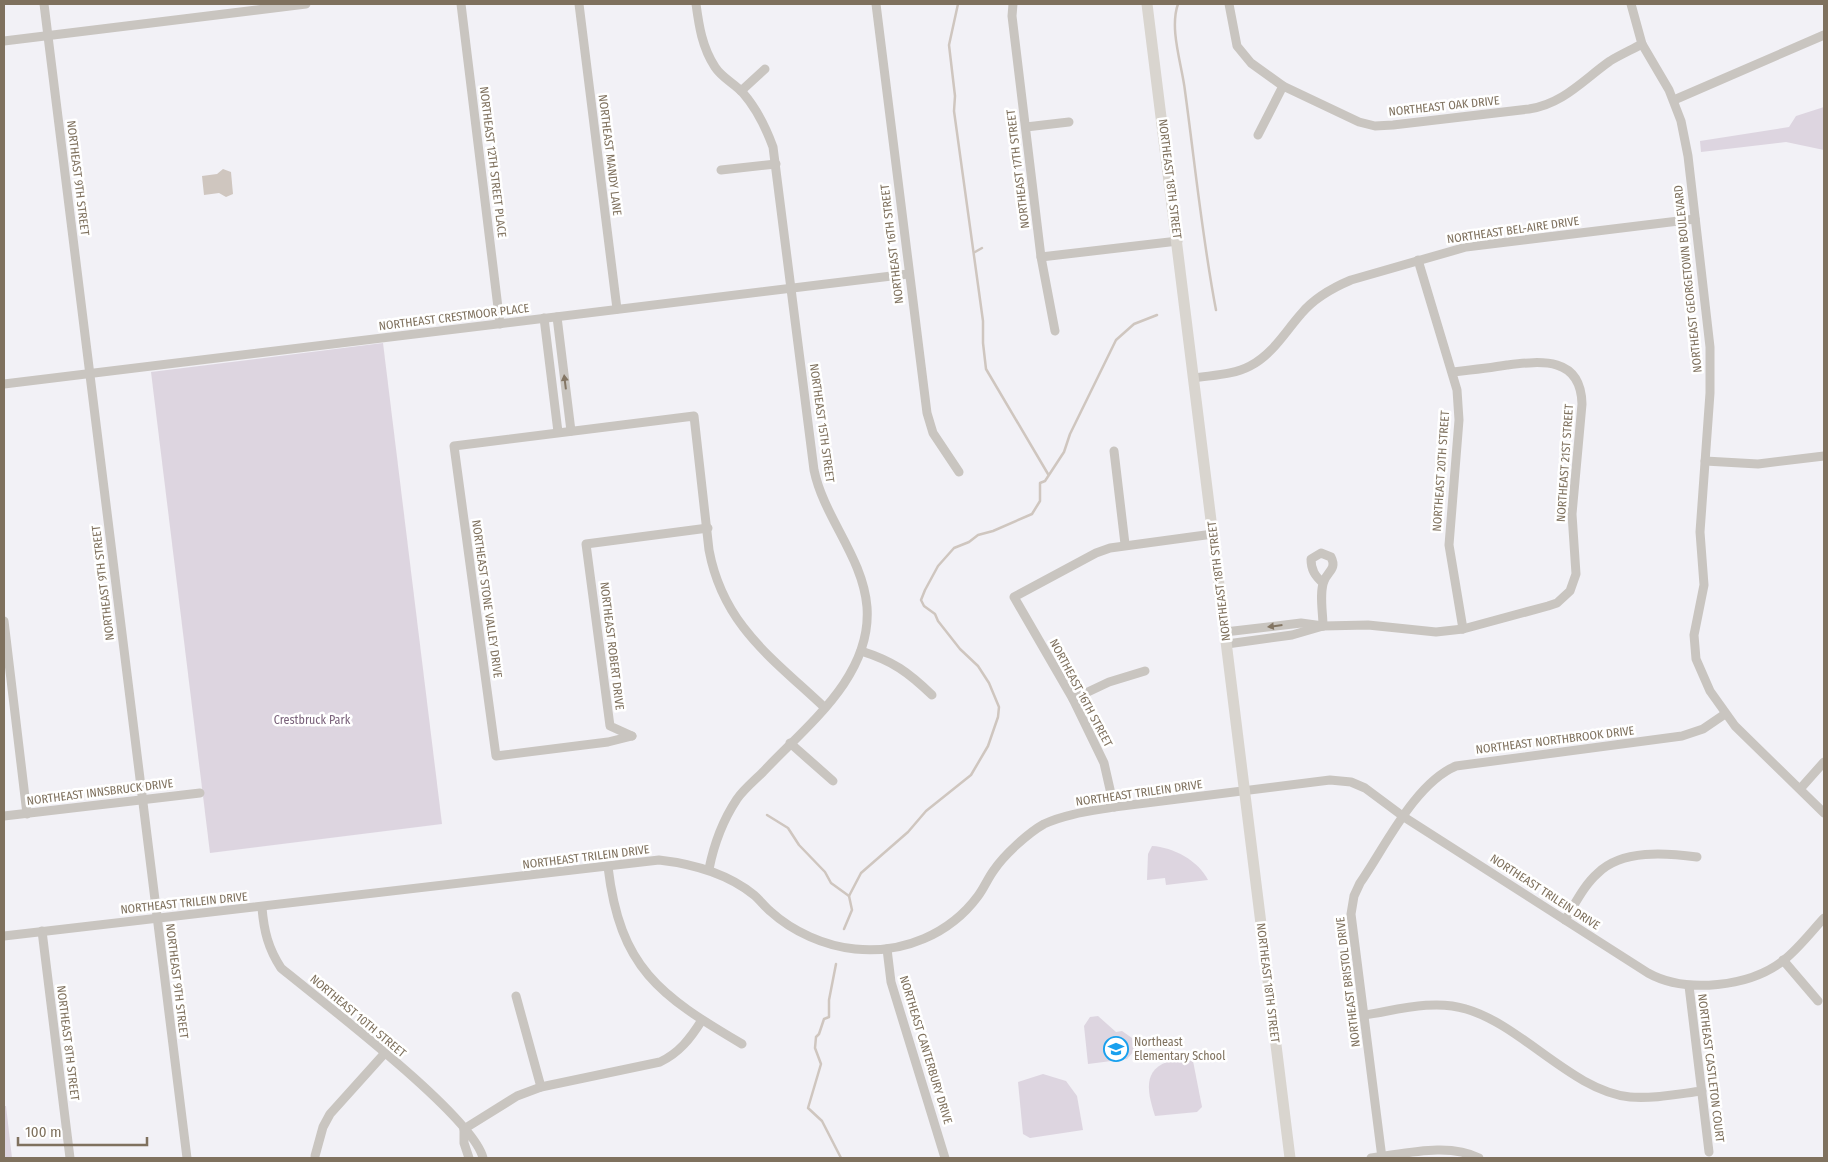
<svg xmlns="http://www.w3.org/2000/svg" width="1828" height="1162" viewBox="0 0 1828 1162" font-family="'Fira Sans Condensed',sans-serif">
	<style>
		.green { fill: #ddd5e0 }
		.water { fill: #cfc6bf }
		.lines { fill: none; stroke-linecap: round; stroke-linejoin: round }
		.stream { stroke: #cfc6bf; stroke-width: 2.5 }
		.minor { stroke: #c9c5c0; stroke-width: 9 }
		.major { stroke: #d9d5cf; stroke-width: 11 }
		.oneway { fill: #837563 }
		.labels { text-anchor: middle; stroke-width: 5; stroke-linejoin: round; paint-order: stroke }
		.street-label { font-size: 12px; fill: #7f715e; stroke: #fff }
		.park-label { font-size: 12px; fill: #7a627b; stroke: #fff }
		.poi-label { font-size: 12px; fill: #7f715e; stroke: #fff; text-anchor: start }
	</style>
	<rect width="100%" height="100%" fill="#f2f1f6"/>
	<g class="green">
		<path d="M1824,107v43l-38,-8 -85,10 -1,-11 89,-14 7,-11z"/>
		<path d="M383,343l59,481 -232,29 -59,-481z"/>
		<path d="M1152,846c21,1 47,15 56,34l-42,5 -1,-7 -18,2 1,-26z"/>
		<path d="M1098,1016l18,16 6,-1 10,7 2,13 -7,8 -39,5 -4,-38 6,-9z"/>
		<path d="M1179,1059l14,2 9,46 -5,5 -42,4c-9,-28 -13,-51 24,-57z"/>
		<path d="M1043,1074l23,7 11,15 6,34 -53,8 -7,-4 -5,-52z"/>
		<path d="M4,1106h2l6,52h-8z"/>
	</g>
	<path class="water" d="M223,169l8,3 2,22 -7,3 -7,-4 -15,2 -2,-19 15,-2z"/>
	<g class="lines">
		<g class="stream">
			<path d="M958,4l-9,41 6,51 -1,15 29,210v22l3,26 62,105"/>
			<path d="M1178,4c-9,25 4,61 7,87 10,73 17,146 31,219"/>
			<path d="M975,252l7,-4"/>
			<path d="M767,815l21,13 11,17 26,27 6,11 18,13"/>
			<path d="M844,929l8,-19 -3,-14 12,-23 47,-41 18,-21 45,-36 17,-29 10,-29 1,-10 -10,-24 -11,-17 -18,-17 -22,-28 -3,-7 -11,-8 -3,-6 4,-10 13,-24 16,-18 15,-6 9,-7 15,-4 39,-17 8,-13v-18l5,-2 19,-29 6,-18 46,-94 18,-16 23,-9"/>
			<path d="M836,964l-7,36v17l-5,2 -5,15 -3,3 -1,11 6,16 -13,44 14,13 19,37"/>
		</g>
		<g class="minor">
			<path d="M44,4l143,1154"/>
			<path d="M461,4l39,320"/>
			<path d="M579,4l38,305"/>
			<path d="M696,4c3,22 6,43 19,63 7,11 19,16 28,26 14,16 23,35 30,54l41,323c10,48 49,87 53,137 5,70 -61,119 -104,165 -9,9 -19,17 -26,27 -14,21 -23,45 -28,70"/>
			<path d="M876,4l51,409 6,20 26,39"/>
			<path d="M1013,4l-1,12 29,241 14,74"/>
			<path d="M1229,4l8,42 14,17 32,23 76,36 16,4 18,-1 136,-16c34,-5 54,-29 81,-48 10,-6 21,-11 32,-17"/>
			<path d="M1631,4l11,40 27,46 12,31 7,35 22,191v46l-10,139 4,53 -10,50 2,24 14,32 25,35 89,87"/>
			<path d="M4,41l302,-37"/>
			<path d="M741,91l24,-22"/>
			<path d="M1674,100l150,-65"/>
			<path d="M1026,127l43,-5"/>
			<path d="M1258,135l25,-49"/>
			<path d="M721,170l55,-6"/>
			<path d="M1041,257l137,-16"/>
			<path d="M1418,260l39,130 2,30 -10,125 14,84"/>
			<path d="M557,317l14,114"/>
			<path d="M544,318l14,114"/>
			<path d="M1194,378c19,-3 39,-3 56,-12 23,-12 35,-34 51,-52 13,-16 31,-26 50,-34l115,-33 229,-28"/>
			<path d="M4,384l904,-110"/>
			<path d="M1114,451l11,93"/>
			<path d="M1705,461l53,3 66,-8"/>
			<path d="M1323,583c-8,-7 -12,-13 -12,-24l10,-6 10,4c6,12 -3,14 -7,24 -5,12 -1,32 -1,45"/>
			<path d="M4,621l23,193"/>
			<path d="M1225,632l76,-9 22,3 45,-1 68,7 27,-3 85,-23 9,-3 13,-12 6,-17 -4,-60 10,-110c-1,-48 -41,-43 -75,-39 -18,3 -36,5 -54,7"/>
			<path d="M1227,644l65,-9 31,-9"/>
			<path d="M861,651c32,10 47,21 71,44"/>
			<path d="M1073,699l36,-17 36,-11"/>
			<path d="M632,736l-24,6 -112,14 -42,-310 240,-30 15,134c14,75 63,108 115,157"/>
			<path d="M632,736l-22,-10 -24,-182 122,-16"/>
			<path d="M790,743l43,38"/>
			<path d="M1800,789l24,-27"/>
			<path d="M1114,807l-10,-44 -31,-64 -59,-102 82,-44 14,-5 103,-14"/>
			<path d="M4,816l196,-23"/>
			<path d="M608,867c12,101 51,128 134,177"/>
			<path d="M262,908c2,23 6,40 19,60 40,33 192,148 202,190"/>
			<path d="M1565,920c10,-16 19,-35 33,-47 24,-24 69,-20 99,-16"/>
			<path d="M42,931l28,227"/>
			<path d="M4,936l655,-76c35,4 68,13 95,35 6,5 10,11 16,16 23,21 55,35 85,38 48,5 95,-15 123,-53 6,-8 10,-18 16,-26 10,-15 34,-37 50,-46 21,-10 47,-13 70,-17l216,-27 21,2 14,6 39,29 244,156c38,21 102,14 136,-13 15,-12 27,-28 40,-42"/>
			<path d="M887,949l4,33 54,176"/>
			<path d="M1783,960l35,41"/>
			<path d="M1689,986l20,166"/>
			<path d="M516,996l25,91"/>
			<path d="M1365,1015c32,-5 69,-16 101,-6 56,16 106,82 164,88 23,2 48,-3 72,-6"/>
			<path d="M464,1129l53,-33 24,-9 119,-25c19,-9 30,-23 42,-42"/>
			<path d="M464,1129v14l5,15"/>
			<path d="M315,1156l8,-29 7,-13 54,-60"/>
			<path d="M1371,1158c33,-4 78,-16 108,0"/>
			<path d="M1382,1158l-31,-244 3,-18 6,-13c25,-36 55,-100 96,-117l226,-30 21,-7 22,-15"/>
		</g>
		<path class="major" d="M1147,4l143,1154"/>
	</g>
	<defs><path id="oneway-solid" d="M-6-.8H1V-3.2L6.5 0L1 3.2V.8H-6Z" transform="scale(1.25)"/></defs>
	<g class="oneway">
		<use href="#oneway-solid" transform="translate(565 382) rotate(-97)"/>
		<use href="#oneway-solid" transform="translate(1275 626) rotate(173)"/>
	</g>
	<defs>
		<symbol id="school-ring" viewBox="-11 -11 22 22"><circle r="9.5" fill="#fff" stroke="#19a0ee" stroke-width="1.5"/><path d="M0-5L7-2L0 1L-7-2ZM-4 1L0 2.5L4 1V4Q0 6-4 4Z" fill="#19a0ee"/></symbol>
	</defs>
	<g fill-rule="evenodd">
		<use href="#school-ring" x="1102" y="1035" width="28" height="28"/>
	</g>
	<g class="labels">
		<g class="street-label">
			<text transform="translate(1444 106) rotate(-6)" y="4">NORTHEAST OAK DRIVE</text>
			<text transform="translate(610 155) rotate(83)" y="4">NORTHEAST MANDY LANE</text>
			<text transform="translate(493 162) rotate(83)" y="4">NORTHEAST 12TH STREET PLACE</text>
			<text transform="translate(1018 169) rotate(-97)" y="4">NORTHEAST 17TH STREET</text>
			<text transform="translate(78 178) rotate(83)" y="4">NORTHEAST 9TH STREET</text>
			<text transform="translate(1170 179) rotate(83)" y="4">NORTHEAST 18TH STREET</text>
			<text transform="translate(1513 230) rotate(-8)" y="4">NORTHEAST BEL-AIRE DRIVE</text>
			<text transform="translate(892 244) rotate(-97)" y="4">NORTHEAST 16TH STREET</text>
			<text transform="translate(1688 279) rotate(-96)" y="4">NORTHEAST GEORGETOWN BOULEVARD</text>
			<text transform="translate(454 317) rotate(-7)" y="4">NORTHEAST CRESTMOOR PLACE</text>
			<text transform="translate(822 423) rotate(82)" y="4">NORTHEAST 15TH STREET</text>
			<text transform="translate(1565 463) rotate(-86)" y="4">NORTHEAST 21ST STREET</text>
			<text transform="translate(1441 471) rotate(-86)" y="4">NORTHEAST 20TH STREET</text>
			<text transform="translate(1219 581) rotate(-97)" y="4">NORTHEAST 18TH STREET</text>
			<text transform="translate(103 583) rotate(-97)" y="4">NORTHEAST 9TH STREET</text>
			<text transform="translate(487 599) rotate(82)" y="4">NORTHEAST STONE VALLEY DRIVE</text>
			<text transform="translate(612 646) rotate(83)" y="4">NORTHEAST ROBERT DRIVE</text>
			<text transform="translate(1081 693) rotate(62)" y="4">NORTHEAST 16TH STREET</text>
			<text transform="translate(1555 740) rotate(-7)" y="4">NORTHEAST NORTHBROOK DRIVE</text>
			<text transform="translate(100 792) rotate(-7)" y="4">NORTHEAST INNSBRUCK DRIVE</text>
			<text transform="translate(1139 793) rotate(-8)" y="4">NORTHEAST TRILEIN DRIVE</text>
			<text transform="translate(586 857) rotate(-7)" y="4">NORTHEAST TRILEIN DRIVE</text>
			<text transform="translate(1545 892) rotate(33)" y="4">NORTHEAST TRILEIN DRIVE</text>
			<text transform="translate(184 903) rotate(-6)" y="4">NORTHEAST TRILEIN DRIVE</text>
			<text transform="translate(177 981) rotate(83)" y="4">NORTHEAST 9TH STREET</text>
			<text transform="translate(1348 982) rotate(-97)" y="4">NORTHEAST BRISTOL DRIVE</text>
			<text transform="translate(1268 983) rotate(83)" y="4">NORTHEAST 18TH STREET</text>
			<text transform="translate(358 1016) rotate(40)" y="4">NORTHEAST 10TH STREET</text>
			<text transform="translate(68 1043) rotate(83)" y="4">NORTHEAST 8TH STREET</text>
			<text transform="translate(926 1050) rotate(73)" y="4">NORTHEAST CANTERBURY DRIVE</text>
			<text transform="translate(1711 1068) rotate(83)" y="4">NORTHEAST CASTLETON COURT</text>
		</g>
		<g class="park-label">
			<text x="312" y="724">Crestbruck Park</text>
		</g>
		<g class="poi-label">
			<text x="1134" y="1046">Northeast<tspan x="1134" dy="14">Elementary School</tspan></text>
		</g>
	</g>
	<rect width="1828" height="1162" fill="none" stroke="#7f715e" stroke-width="10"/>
	<path d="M18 1137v8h129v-8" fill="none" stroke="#7f715e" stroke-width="2.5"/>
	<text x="25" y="1137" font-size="15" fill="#7f715e" stroke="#ffffff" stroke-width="4" paint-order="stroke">100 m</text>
</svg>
